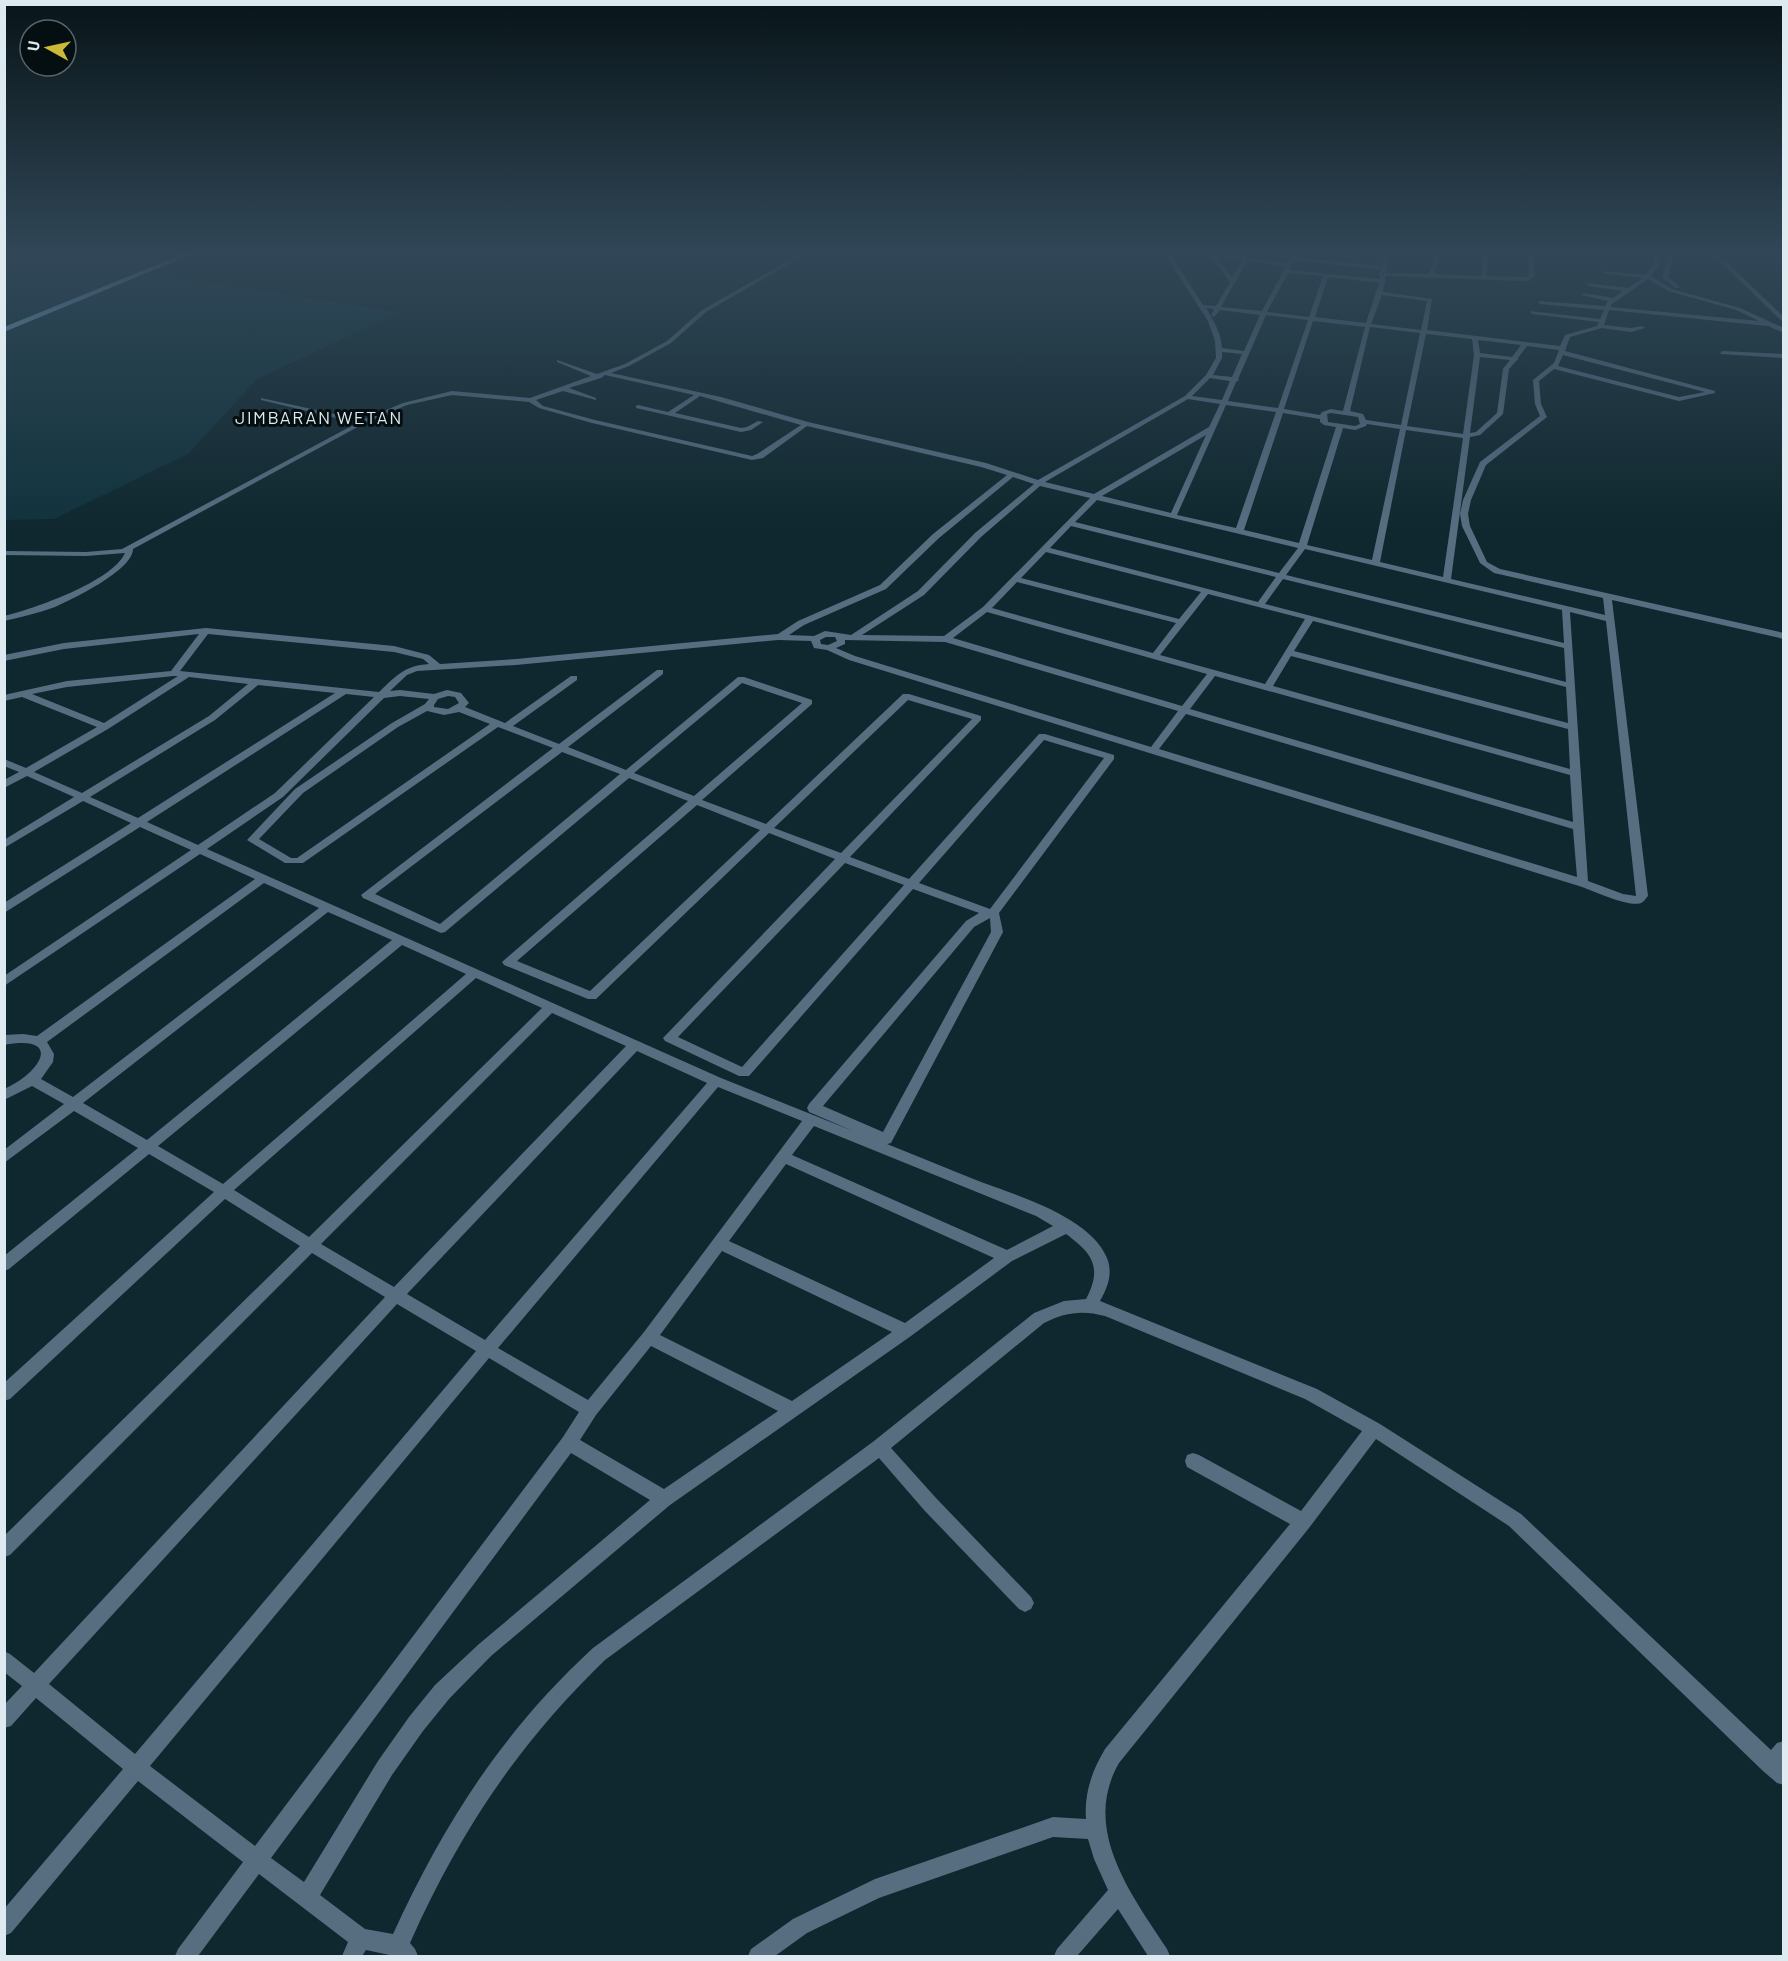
<svg xmlns="http://www.w3.org/2000/svg" width="1788" height="1961" viewBox="0 0 1788 1961" font-family="Barlow,sans-serif">
	<style>
		.built { fill: #11333d }
		.lines { fill: none; stroke-linecap: round; stroke-linejoin: round }
		.street { fill: #576e81; fill-rule: evenodd }
		.primary { fill: #8ab9e2; fill-rule: evenodd }
		.labels { text-anchor: middle; stroke-width: 6; stroke-linejoin: round; paint-order: stroke }
		.far-quarter-label { font-size: 18px; letter-spacing: 1.5px; fill: #ddebf0; stroke: #050e11 }
	</style>
	<rect width="100%" height="100%" fill="#0f272e"/>
	<path class="built" d="M4,255h183l-43,18 257,39 -144,67 -69,75 -134,65 -49,1z"/>
	<g class="lines">
		<g class="street">
			<path d="M798,255h7l-99,57 -35,31 -42,23 -18,7 110,24 87,25 178,41 52,17 147,-84 21,-21 10,-17 -1,-17 -7,-20 -43,-66h6l32,50 13,1 14,-24 -20,-27 33,2 1,-2h6l-2,3 39,5 4,-8h6l-1,2 86,9 2,-11h6l-4,18 43,1 6,-19h6l-7,19 47,2 2,-21h6l-3,21 41,1 2,-2 -1,-20h6l1,21 -7,5 -142,-5 -3,16 49,7 -5,31 133,16 5,-11 32,-9 2,-4 -67,-8 -2,-3 70,8 4,-9 -64,-6 -2,-3 67,5 3,-5 -27,-6 3,-2 29,5 10,-7 -34,-5 -2,-3 41,5 15,-10 -41,-5 3,-2 41,4 8,-12 -1,-8h6l1,8 -9,13 21,13 68,19 44,20v5l-16,-7 -159,-16 -5,15 27,3 11,-2 3,2 -14,4 -29,-4 -32,9 -5,14 150,40v2l-36,8 -125,-32 -15,12 2,23 6,13 -61,48 -15,35 -3,14 2,12 17,36 13,7 284,64v6l-172,-39 36,296c-2,2 -4,6 -7,7 -12,5 -49,-13 -62,-17l-730,-226 -22,-10 -13,-2 -3,-7 -33,-1 -262,25 -99,6 -10,4 -17,16 10,-1 34,4 13,-4 14,3 8,10 -4,4 40,16 66,-47h6v4l-64,46 46,18 98,-74h6v4l-95,73 58,23 112,-93h6l68,23v4l-110,96 64,24 137,-130h6l72,22v4l-131,137 59,22 130,-145h6l69,21v4l-115,154 4,19 -112,211 -4,1c30,12 59,24 89,36 39,15 114,36 131,78 6,15 1,29 -7,43l217,88 63,35 141,90 250,236 6,-7 7,-2v44l-7,-2 -14,-12 -254,-245 -133,-87 -67,89 -190,235c-38,66 12,131 48,186l3,7h-22l-30,-47 -41,47h-23l3,-7 51,-59 -14,-31 -6,-20 -35,-2 -174,61 -72,35 -32,23h-27l3,-7 42,-30 82,-40 178,-62 33,2c-2,-26 6,-48 19,-70l185,-225 -103,-57 -2,-6 2,-6 6,-2 6,2 102,56 61,-80 -57,-32 -200,-83c-22,-6 -40,-4 -61,7l-153,125 45,50 95,99 3,6 -3,6 -6,3 -6,-3 -95,-99 -45,-52 -274,202c-87,84 -146,173 -195,283l5,6 3,7h-24l-28,-6 -4,6h-20l6,-14 -89,-68 -61,82h-23l3,-7 65,-87 -105,-81 -127,152 -7,3v-27l119,-140 -87,-71 -25,28 -7,2v-23l18,-19 -18,-14v-21l6,3 24,19 351,-376 -73,-44 -302,302 -6,2v-21l296,-290 -75,-47 -215,200 -6,2v-18l210,-191 -65,-38 -140,115 -5,2v-15l134,-108 -64,-37 -70,52v-13l60,-46 -32,-18 -28,14v-11c37,-16 60,-55 0,-44v-10l19,-1 14,2 218,-157 -55,-25 -196,132v-10l187,-126 -51,-23 -136,86v-10l127,-80 -48,-22 -79,47v-8l70,-43 -47,-21 -23,12v-8l15,-8 -15,-6v-7l22,9 71,-41 -75,-30 -18,4v-6l63,-14 104,-10 28,-37 -135,15 -60,12v-6l60,-12 142,-15 188,18 35,9 11,9 76,-5 262,-25 20,-13 82,-36 53,-51 74,-59 -26,-8 -174,-41 -44,32 -11,2 -160,-37 -53,-15 -10,-6 -77,-7 -45,10 -42,18 -232,126c0,21 -60,50 -78,58 -17,6 -33,10 -51,14v-5c30,-7 109,-35 121,-63l-39,3 -82,-1v-4l82,1 36,-3 235,-126 -96,-23v-2l101,22 41,-17 49,-12 78,7 61,-22 -34,-14v-2l40,14 28,-10 42,-23 35,-31zM1217,257l25,3 -10,17zM1294,260l88,10 -4,4 2,2v3l-91,-9zM1247,261l39,5 -24,45 -41,-4zM1288,273l35,3 -14,41 -42,-5zM1328,277l51,6 -13,40 -51,-6zM1648,279l20,12 68,19 23,11 -149,-14 2,-3zM1382,295l45,6 -6,29 -50,-6zM1206,308l8,1 -3,6 3,2 6,-7 40,5 -16,36 -22,-3c-1,-15 -8,-27 -16,-40zM1266,315l42,5 -30,88 -50,-7 8,-19 3,-2 -1,-1zM1313,321l52,6 -22,84 -12,-2 -9,3 -2,3 -36,-6zM1370,327l50,6 -19,92 -35,-5 -3,-6 -13,-3zM1426,334l46,5 2,16 -11,79 -56,-8zM1478,340l43,5 -9,12 -32,-4zM1527,346l32,4 -5,13 -21,17 2,24 5,12 -60,46 -17,38 -3,14 2,12 18,37 14,10 109,25 2,17 -154,-36 19,-142 10,-2 23,-21 6,-45 7,-8 2,-1v-2zM1222,352l20,2 -10,23 -19,-2 9,-17zM1563,355l142,37 -26,5 -121,-31zM1480,357l30,3 -7,9 -6,44 -21,19 -6,1zM605,375l89,20 -26,17 -30,-7 -2,1v2l105,24 10,-2 12,-8 -5,-1 -11,6 -6,1 -66,-15 25,-17 101,29 -44,29 -5,2 -157,-36 -52,-14 -7,-6 27,-9 33,9v-2l-27,-10 32,-10zM1210,378l20,3 -8,19 -30,-4zM1188,399l32,5 -11,23 -115,67 -49,-12zM1226,405l50,7 -40,116 -59,-13zM1283,413l37,6v3l4,3 12,2 -37,116 -55,-13zM1331,413l27,4 2,7 -5,2 -27,-4 -1,-8zM1367,424l33,5 -28,131 -65,-15 36,-117 12,2 11,-4zM1406,430l57,8 -20,139 -63,-15zM1206,435l-35,78 -69,-17zM1013,477l21,7 -59,49 -57,58 -67,44 -26,-4 -11,5 -25,-1 15,-10 82,-36 53,-51zM1040,486l50,12 -107,109 -39,29 -82,-1 62,-40 57,-58zM1097,500l201,48 -19,25 -204,-51zM1071,526l205,51 -18,25 -208,-54zM1305,549l257,61 2,33 -278,-68zM1046,552l155,40 -22,27 -158,-41zM1283,579l281,69 2,34 -301,-78zM1017,582l159,41 -23,30 -161,-45zM1208,594l97,25 -40,65 -105,-29zM987,612l220,62 -25,32 -229,-68zM1570,612l36,9 30,275 -13,-2 -35,-13zM1313,621l253,66 2,36 -274,-72zM208,634l186,18 29,7 6,5c-25,2 -32,11 -50,28l-199,-21zM826,637h9l2,4 -9,4 -7,-1 -1,-4zM845,640l100,2 233,69 -27,36 -296,-91 -19,-8 9,-4zM1291,656l277,73 2,40 -297,-83zM174,676h4l-74,47 -72,-29 35,-7zM1215,676l355,99 3,47 -383,-113zM189,677l59,7 -39,32 -127,77 -48,-21 74,-43zM742,683l60,20 -108,93 -60,-23zM258,685l77,8 -197,125 -48,-21 125,-77zM346,694l28,3 -99,96 -77,52 -51,-23zM400,696l29,3 -4,5 -33,19 -97,66 -48,51 38,23h18l195,-136 55,21 -192,147 2,3 78,35 4,-1 184,-154 59,23 -186,161 2,3 84,34h8l173,-166 66,26 -172,179 2,3 74,35h10l164,-187 66,24 -13,8 -157,183 -2,4 2,4 44,19 -132,-53 -514,-229 76,-52 101,-99zM448,696l7,1 4,6 -11,6 -14,-2v-2l4,-6zM908,700l64,19 -131,134 -67,-25zM427,711l17,4 15,-3 31,12 -193,134h-6l-32,-19 44,-46 95,-66zM1186,714l387,115 4,48 -418,-128zM1044,740l60,18 -114,151 -71,-26zM562,752l58,22 -180,150 -65,-30zM697,805l63,25 -170,161 -73,-30zM845,863l59,22 -162,182 -64,-30zM264,883l55,25 -246,189 -32,-18 12,-17 1,-8 -7,-12zM328,912l64,28 -245,200 -64,-37zM990,918l1,14 -108,200 -60,-26 151,-179zM402,945l64,29 -243,210 -65,-38zM476,978l66,30 -233,229 -75,-47zM552,1013l74,33 -232,241 -73,-43zM637,1051l70,32 -222,257 -78,-46zM718,1087l84,34 -158,211 -56,68 -90,-52zM814,1126l222,90 17,10 -46,24 -215,-95zM786,1164l208,94 -89,65 -176,-82zM1066,1234c26,19 37,33 20,65l-22,2 -30,12 -160,128 -281,207c-91,84 -149,175 -200,286l-28,-5 -45,-34 72,-120 31,-44 26,-32 42,-43 179,-151 241,-169 101,-75zM722,1251l170,81 -100,69 -132,-66zM397,1304l79,47 -341,403 -86,-70zM651,1346l127,65 -114,78 -84,-49 16,-25zM489,1358l90,54 -16,25 -308,409 -105,-80zM571,1453l79,47 -171,144 -44,41 -26,32 -31,44 -74,121 -33,-24z"/>
			<path d="M1668,255h6l-6,22 11,9v2h-4l-13,-11z"/>
			<path d="M1713,255h6l65,62v6z"/>
			<path d="M1722,351l62,3v4l-64,-4z"/>
		</g>
		<path class="primary" d="M181,255h9l-186,77v-5z"/>
	</g>
	<linearGradient id="sky" x2="0" y2="1"><stop stop-color="#081519"/><stop offset="0.48" stop-color="#314757"/><stop offset="1" stop-color="#314757" stop-opacity="0"/></linearGradient>
	<rect width="1788" height="529" fill="url(#sky)"/>
	<g class="labels">
		<g class="far-quarter-label">
			<text x="319" y="424">JIMBARAN WETAN</text>
		</g>
	</g>
	<rect width="1788" height="1961" fill="none" stroke="#ddebf0" stroke-width="12"/>
	<g transform="translate(48 48) rotate(278)"><circle r="28" fill="#050e11" stroke="#5b666a" stroke-width="1.5"/>
	<path d="M0-4.5L10 22L0 15L-10 22Z" fill="#cdb938"/>
	<text y="-9" font-size="16" font-weight="bold" text-anchor="middle" fill="#ddebf0">U</text>
	</g>
</svg>
